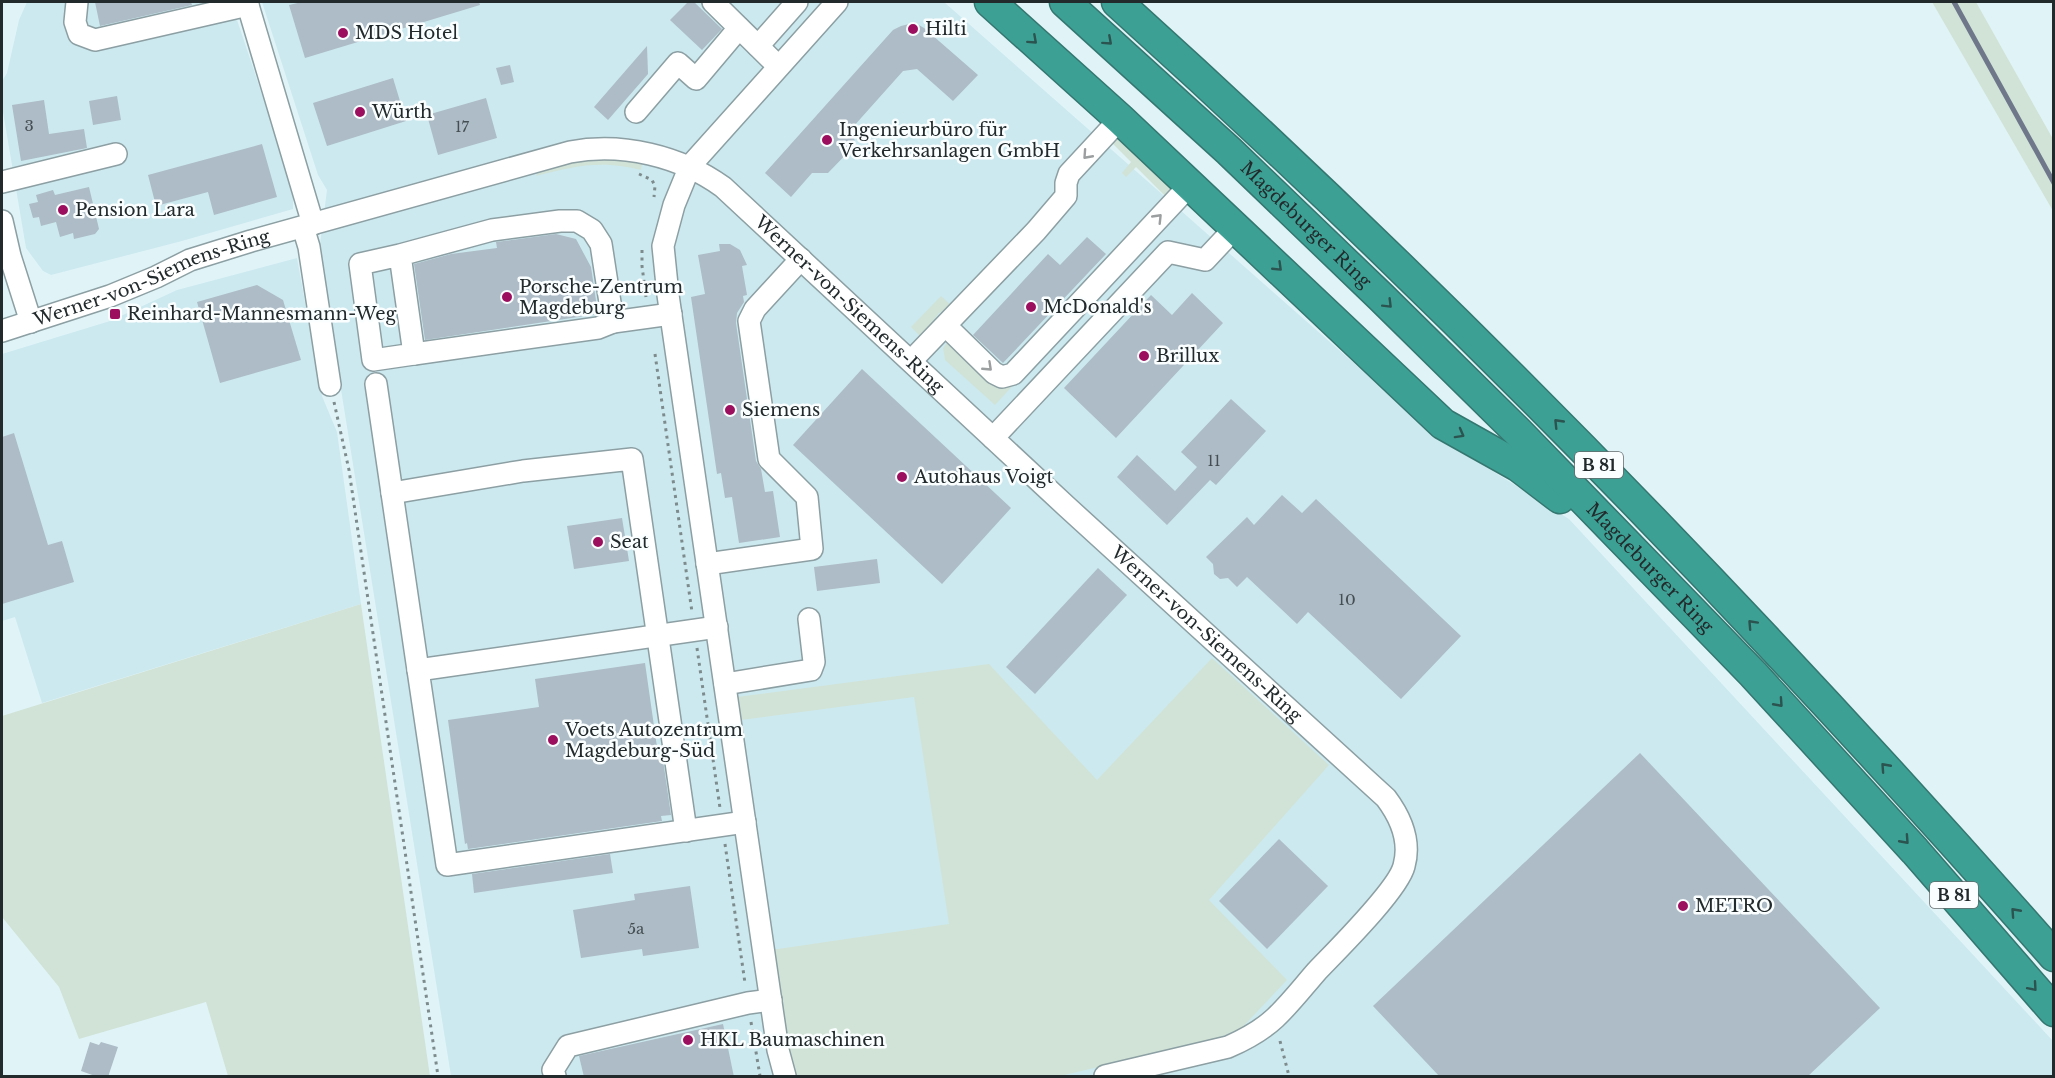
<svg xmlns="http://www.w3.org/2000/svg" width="2055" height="1078" viewBox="0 0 2055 1078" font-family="'Libre Baskerville',serif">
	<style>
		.built { fill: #cce9ef }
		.green { fill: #d1e3d7 }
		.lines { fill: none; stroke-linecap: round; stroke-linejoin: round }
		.stream { stroke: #6e788a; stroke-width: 5 }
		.building { fill: #adbcc6 }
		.minor-casing { stroke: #8c9fa3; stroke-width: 24 }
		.highway-casing { stroke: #347770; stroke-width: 33 }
		.path { stroke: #7d8b8d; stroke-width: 3; stroke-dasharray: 3 4.5; stroke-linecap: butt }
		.minor { stroke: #fff; stroke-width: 21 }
		.highway { stroke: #3da094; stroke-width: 30 }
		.oneway { stroke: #2b5350 }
		.oneway2 { stroke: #9c9fa0 }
		.poi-dot { fill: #9c0f5f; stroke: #fafeff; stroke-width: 2 }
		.labels { text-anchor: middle; stroke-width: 5; stroke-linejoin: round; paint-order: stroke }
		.number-label { font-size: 15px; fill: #454e52 }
		.shield { fill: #fafeff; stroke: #636a6b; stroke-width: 1.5 }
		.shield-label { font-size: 16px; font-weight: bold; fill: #222a2c }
		.poi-label { font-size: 18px; fill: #222a2c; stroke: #fafeff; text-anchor: start }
		.street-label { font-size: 18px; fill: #222a2c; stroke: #fafeff }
	</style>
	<rect width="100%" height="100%" fill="#e0f4f8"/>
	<g class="built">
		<path d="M27,2h204l62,185v22l-111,32 -131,34 -8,-4 -17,-23 -24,-142v-25l5,-8 12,-53z"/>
		<path d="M262,2h682l428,377 79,66 118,74 484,522v35h-1602l-132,-824 8,-62 -9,-15z"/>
		<path d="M297,258l25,138 15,36 24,172 -319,99 -27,-86 -13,4v-267l108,-33 67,-31z"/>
	</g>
	<g class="green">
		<path d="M1932,2h44l77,137v72z"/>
		<path d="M1118,130l62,58 -14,9 -30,-30 -10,10 -4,-4 9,-11 -19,-19z"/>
		<path d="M585,159h28l29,5 -1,6c-42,-10 -64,-4 -105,6l3,-6z"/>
		<path d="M941,296l12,11 -14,6 -18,24 -10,-10z"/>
		<path d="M950,339l67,42 -22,24 -50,-45 -2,-12z"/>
		<path d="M361,604l69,472h-202l-22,-74 -127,37 -20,-52 -57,-70v-201z"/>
		<path d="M1212,658l117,107 -120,135 78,80 -48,51 -43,13 -136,32h-267l-5,-15 -17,-111 178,-26 -35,-227 -173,23 -4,-23 252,-33 108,116z"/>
	</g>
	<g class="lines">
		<path class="stream" d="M1954,2l100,181"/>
	</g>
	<g class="building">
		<path d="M95,2h96l1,3 -92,21z"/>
		<path d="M302,2h177l1,3 -175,53 -16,-53z"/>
		<path d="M688,2h6l28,27 -20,21 -32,-30z"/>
		<path d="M909,24h8l7,4 54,47 -25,26 -36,-32 -14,2 -50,56 2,18 -27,28h-16l-21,24 -26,-24 128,-143 8,-4z"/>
		<path d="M647,46l1,28 -40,46 -14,-13z"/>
		<path d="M510,65l4,17 -13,3 -5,-17z"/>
		<path d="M393,78l13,43 -79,25 -14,-43z"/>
		<path d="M117,96l4,24 -28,5 -4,-24z"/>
		<path d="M486,98l11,40 -59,17 -11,-40z"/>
		<path d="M44,100l5,34 35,-5 3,19 -66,13 -9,-56z"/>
		<path d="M262,144l15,53 -63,18 -6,-23 -52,14 -8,-31z"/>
		<path d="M89,187l10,42 -4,5 -21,5 -1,-6 -13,4 -4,-15 -15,4 -2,-9 -6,1 -4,-14 9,-2 -2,-7 17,-5 2,5z"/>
		<path d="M556,234l20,5 15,28 7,47 -173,26 -11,-76 37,-10 46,-6 -1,-6z"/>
		<path d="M1087,237l19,17 -103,109 -30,-28 75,-81 12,11z"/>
		<path d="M719,244h11l10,6 7,15 -5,1 5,29 -4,1 1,6 -7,11 -1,10 20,138 5,8 4,23 8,-1 7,46 -41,6 -7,-46 -7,1 -4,-25 -4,1 -26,-177 14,-3 -7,-39 22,-4z"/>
		<path d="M257,285l26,15 18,60 -81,23 -23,-81z"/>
		<path d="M1192,293l31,30 -107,115 -52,-50 87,-93 21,20z"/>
		<path d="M862,369l149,139 -69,76 -149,-139z"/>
		<path d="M1231,399l35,32 -50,54 -6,-5 -43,45 -50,-48 20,-22 38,36 22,-24 -16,-15z"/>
		<path d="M14,433l34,112 14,-4 12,41 -72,22v-167z"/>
		<path d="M1282,495l20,18 14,-14 145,137 -60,63 -93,-87 -11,12 -50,-47 -10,10 -9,-9 -8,1 -6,-5 -1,-10 -7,-7 41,-40 7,8z"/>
		<path d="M622,518l7,43 -55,8 -7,-43z"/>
		<path d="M877,559l3,24 -63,8 -3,-24z"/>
		<path d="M1098,568l29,27 -92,99 -29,-27z"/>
		<path d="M645,663l14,98 4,-1 8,55 -10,1 1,5 -194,28 -1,-6 -2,1 -17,-124 91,-13 -4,-28z"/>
		<path d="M1640,753l240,255 -73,69h-367l-67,-71z"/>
		<path d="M1279,839l49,47 -61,63 -48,-48z"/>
		<path d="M610,854l3,19 -139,20 -2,-19z"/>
		<path d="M690,886l9,62 -56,8 -1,-7 -61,9 -8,-48 62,-10 -1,-6z"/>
		<path d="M723,1024l11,53h-150l-5,-21z"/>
		<path d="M90,1042l9,3 2,-3 17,5 -10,30h-10l-17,-6z"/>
	</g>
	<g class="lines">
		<defs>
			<g id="minor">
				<path d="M77,2l-2,20 4,12 16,6 153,-35"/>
				<path d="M247,2l66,222"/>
				<path d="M713,2l65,64"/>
				<path d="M758,46l39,-44"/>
				<path d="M636,112l42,-49 18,16 43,-51"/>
				<path d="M2,182l114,-28"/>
				<path d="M2,221l8,35 21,66"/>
				<path d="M303,227l6,20 21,138"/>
				<path d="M400,255l-40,9 13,96 41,-6 -14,-99 92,-25 68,-9h17l15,9 9,14 12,78 58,-8"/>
				<path d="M946,326l48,47 8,4 11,-3 178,-190"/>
				<path id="s1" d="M2,331l108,-35 46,-19 34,-17 61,-19 319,-89c52,-10 110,4 153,35l343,319 320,292c15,20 25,43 18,68 -6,24 -67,84 -87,105 -14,16 -27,33 -42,47 -14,13 -31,22 -47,29l-123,29"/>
				<path d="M414,354l184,-26 15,-6"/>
				<path d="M911,361l125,-130 30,-35v-13l3,-9 51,-55"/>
				<path d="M376,384l42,286"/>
				<path d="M993,438l175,-186 37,8 31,-33"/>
				<path d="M392,493l131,-22 109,-12 54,372"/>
				<path d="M707,564l105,-15 -5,-52 -38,-38 -20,-138 6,-12 46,-50"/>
				<path d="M717,627l-299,43 29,195 298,-43"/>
				<path d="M725,684l86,-14 3,-8 -5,-43"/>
				<path d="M555,1076l-2,-6 15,-24 180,-43 23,-3"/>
				<path d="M785,1076l-7,-26 -110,-755 -5,-49 11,-41 16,-39 147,-164"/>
			</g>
			<g id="highway">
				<path d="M990,2l130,117 323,305 75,42 42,32"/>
				<path id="s2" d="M1065,2l164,149 152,146 137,135 235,242 162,177 139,160"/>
				<path d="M1117,2c331,298 642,619 937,954"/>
			</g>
		</defs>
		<use href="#minor" class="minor-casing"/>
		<use href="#highway" class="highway-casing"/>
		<g class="path">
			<path d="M639,174l13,6 3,6 -1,11"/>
			<path d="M642,250v16l4,31"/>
			<path d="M655,354l37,258"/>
			<path d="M334,402l15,68 89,606"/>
			<path d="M697,648l23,160"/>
			<path d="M725,844l20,139"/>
			<path d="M751,1022l9,54"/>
			<path d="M1280,1041l9,35"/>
		</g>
		<use href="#minor" class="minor"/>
		<use href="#highway" class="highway"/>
	</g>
	<defs><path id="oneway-chevron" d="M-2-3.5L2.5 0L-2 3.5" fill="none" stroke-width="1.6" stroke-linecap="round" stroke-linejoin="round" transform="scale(1.5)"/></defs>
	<g class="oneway">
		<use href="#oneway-chevron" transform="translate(1033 40) rotate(42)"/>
		<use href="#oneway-chevron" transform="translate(1108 41) rotate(42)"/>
		<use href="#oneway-chevron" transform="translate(1278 267) rotate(44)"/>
		<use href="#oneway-chevron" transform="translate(1388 304) rotate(45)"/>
		<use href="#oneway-chevron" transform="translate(1558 423) rotate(-134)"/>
		<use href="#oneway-chevron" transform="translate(1460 434) rotate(29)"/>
		<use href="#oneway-chevron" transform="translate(1752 624) rotate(-133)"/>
		<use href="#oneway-chevron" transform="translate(1779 703) rotate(48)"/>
		<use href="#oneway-chevron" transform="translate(1885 767) rotate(-132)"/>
		<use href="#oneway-chevron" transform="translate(1905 840) rotate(48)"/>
		<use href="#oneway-chevron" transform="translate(2015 912) rotate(-132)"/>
		<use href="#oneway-chevron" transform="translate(2033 987) rotate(49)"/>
	</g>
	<g class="oneway2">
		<use href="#oneway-chevron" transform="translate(1087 155) rotate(132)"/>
		<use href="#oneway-chevron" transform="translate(1158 218) rotate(-46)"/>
		<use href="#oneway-chevron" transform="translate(988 367) rotate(43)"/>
	</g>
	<g class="poi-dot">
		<circle cx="913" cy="29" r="6"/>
		<circle cx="343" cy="33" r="6"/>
		<circle cx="360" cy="112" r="6"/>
		<circle cx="827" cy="140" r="6"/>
		<circle cx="63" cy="210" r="6"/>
		<circle cx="507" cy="297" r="6"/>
		<circle cx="1031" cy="307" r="6"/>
		<rect x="109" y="308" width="12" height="12" rx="3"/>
		<circle cx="1144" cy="356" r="6"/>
		<circle cx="730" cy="410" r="6"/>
		<circle cx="902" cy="477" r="6"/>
		<circle cx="598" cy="542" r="6"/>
		<circle cx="553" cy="740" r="6"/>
		<circle cx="1683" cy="906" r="6"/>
		<circle cx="688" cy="1040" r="6"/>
	</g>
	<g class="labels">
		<g class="number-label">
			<text x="29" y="131">3</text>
			<text x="462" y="132">17</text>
			<text x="1214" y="466">11</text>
			<text x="1347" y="605">10</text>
			<text x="636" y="934">5a</text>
		</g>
		<g class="shield">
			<rect x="1575" y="452" width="48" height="26" rx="4.5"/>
			<rect x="1930" y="882" width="48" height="26" rx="4.5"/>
		</g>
		<g class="shield-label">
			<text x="1599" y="471">B 81</text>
			<text x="1954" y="901">B 81</text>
		</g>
		<g class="poi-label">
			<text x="925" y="35">Hilti</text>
			<text x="355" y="39">MDS Hotel</text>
			<text x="372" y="118">Würth</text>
			<text x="839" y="136">Ingenieurbüro für<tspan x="839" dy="21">Verkehrsanlagen GmbH</tspan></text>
			<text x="75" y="216">Pension Lara</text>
			<text x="519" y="293">Porsche-Zentrum<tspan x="519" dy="21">Magdeburg</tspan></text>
			<text x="1043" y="313">McDonald's</text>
			<text x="127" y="320">Reinhard-Mannesmann-Weg</text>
			<text x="1156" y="362">Brillux</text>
			<text x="742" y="416">Siemens</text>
			<text x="914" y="483">Autohaus Voigt</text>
			<text x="610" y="548">Seat</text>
			<text x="565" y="736">Voets Autozentrum<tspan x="565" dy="21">Magdeburg-Süd</tspan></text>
			<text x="1695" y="912">METRO</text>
			<text x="700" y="1046">HKL Baumaschinen</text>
		</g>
		<g class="street-label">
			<text dy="6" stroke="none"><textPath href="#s2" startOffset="328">Magdeburger Ring</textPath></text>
			<text dy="6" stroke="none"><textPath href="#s1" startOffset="159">Werner-von-Siemens-Ring</textPath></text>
			<text dy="6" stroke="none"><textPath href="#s1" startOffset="930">Werner-von-Siemens-Ring</textPath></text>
			<text dy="6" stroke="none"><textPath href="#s2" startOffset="814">Magdeburger Ring</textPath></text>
			<text dy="6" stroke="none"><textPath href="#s1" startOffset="1416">Werner-von-Siemens-Ring</textPath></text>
		</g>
	</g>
	<rect width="2055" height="1078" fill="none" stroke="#222a2c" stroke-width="6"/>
</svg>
